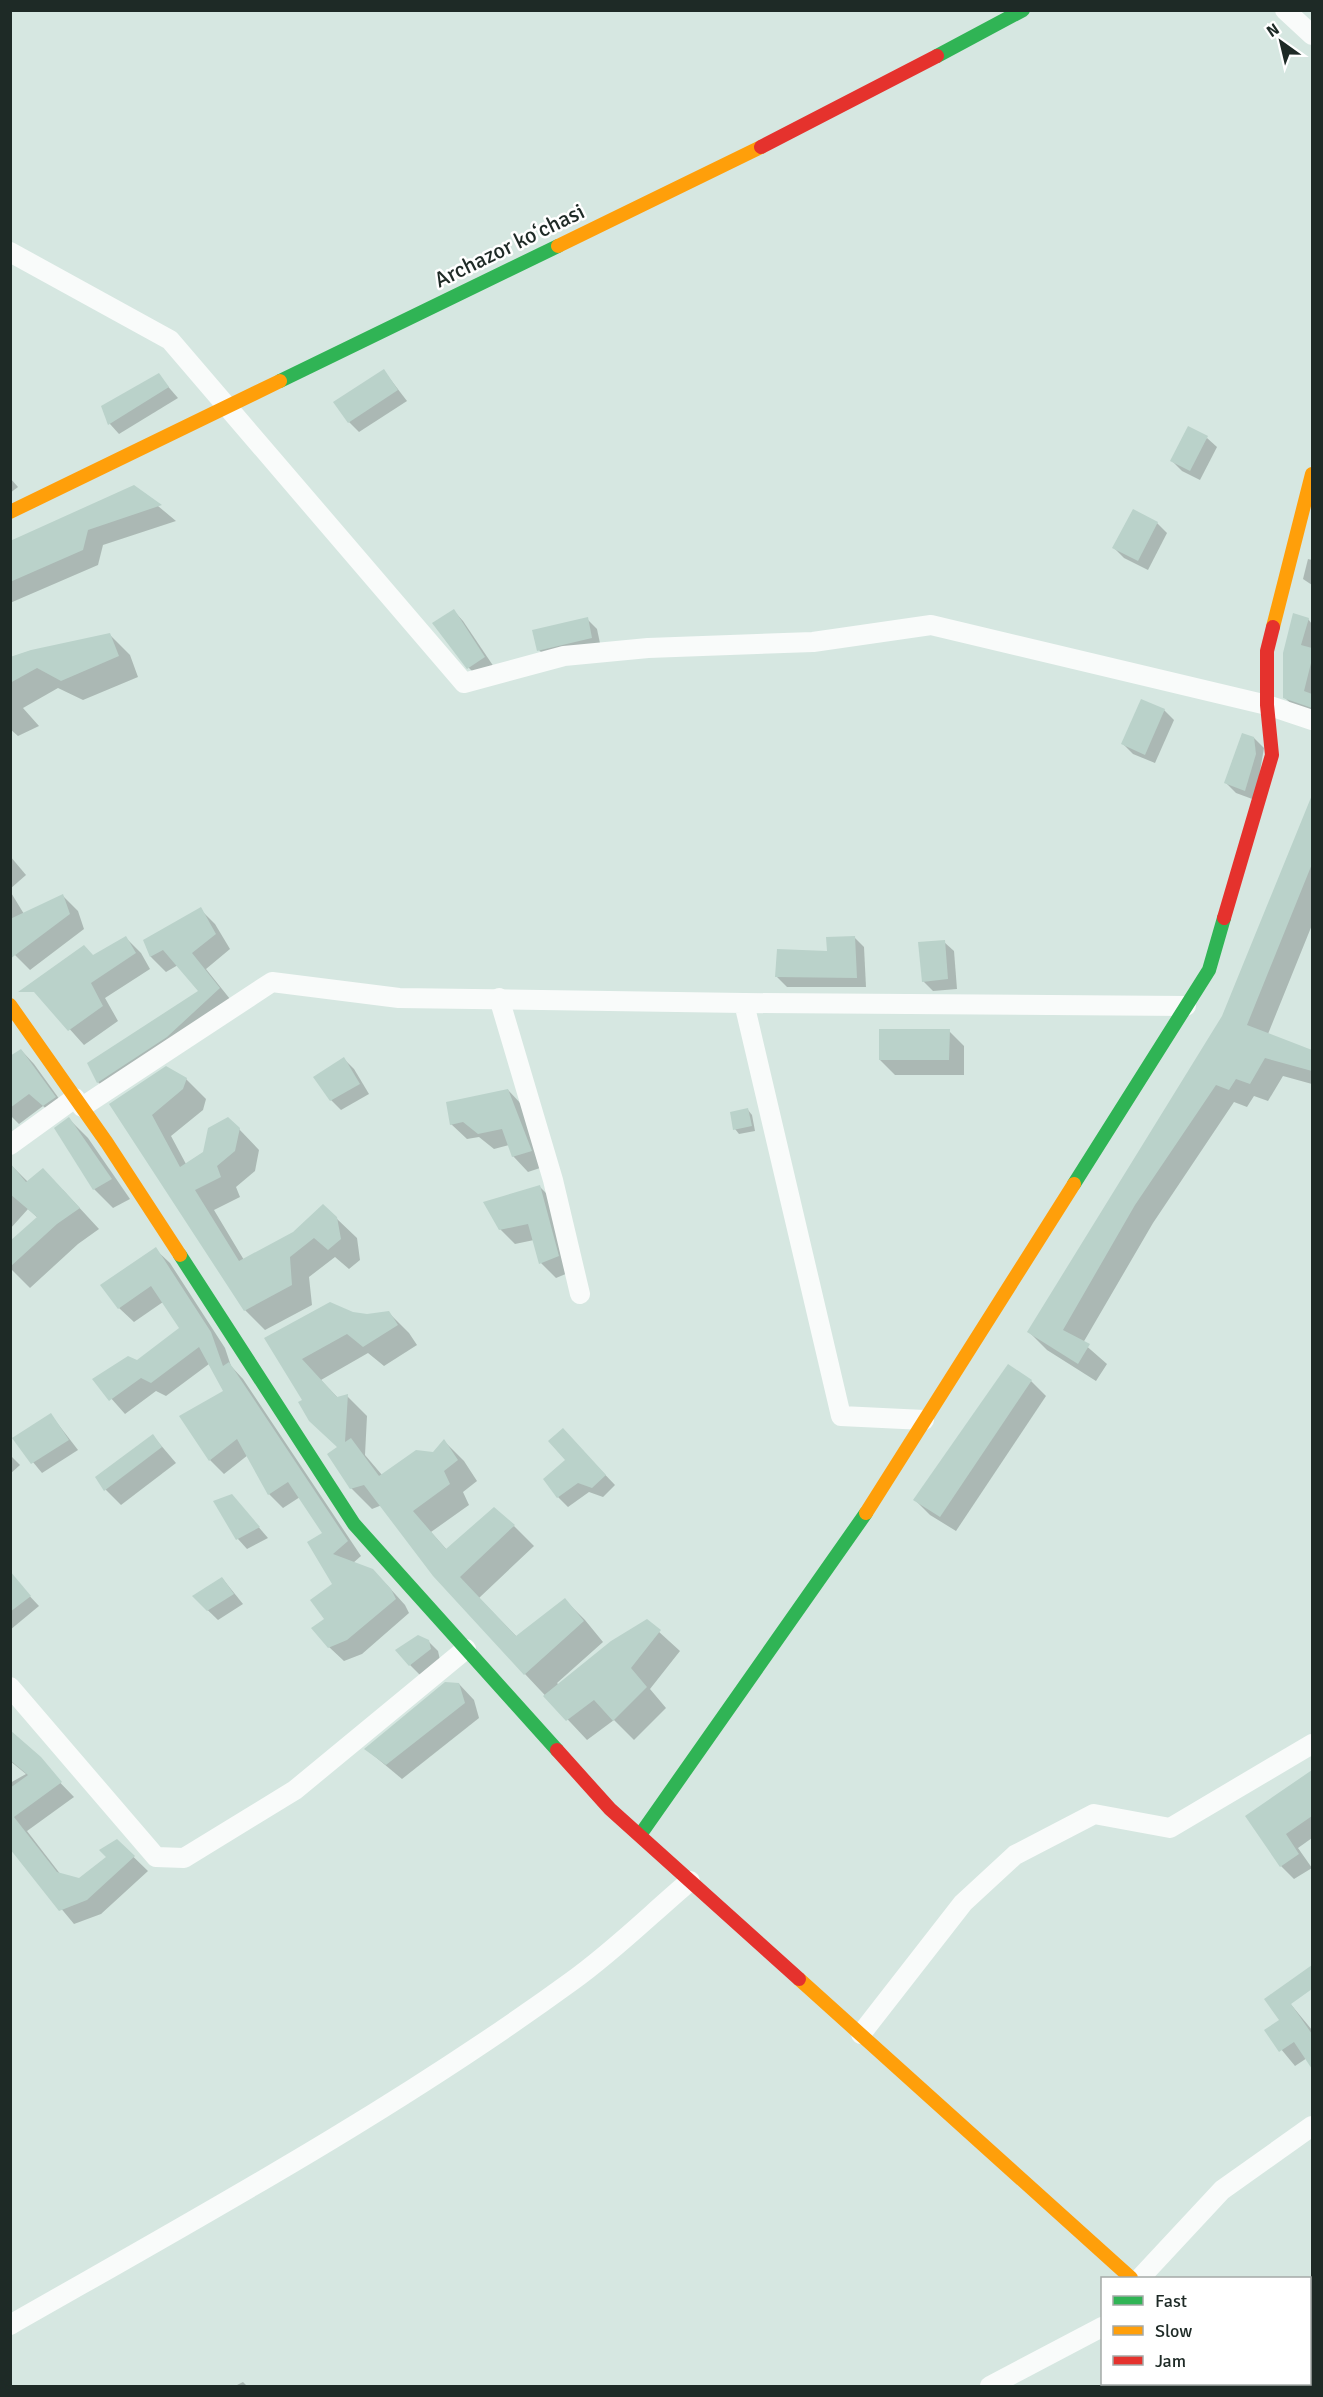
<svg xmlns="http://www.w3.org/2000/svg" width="1323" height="2397" viewBox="0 0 1323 2397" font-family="Signika,sans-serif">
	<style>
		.shadow { fill: #0003 }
		.building { fill: #bad2ca }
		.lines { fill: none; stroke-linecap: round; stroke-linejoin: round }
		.street { stroke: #f9fbfa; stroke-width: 20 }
		.fast { stroke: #30b455; stroke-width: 14 }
		.slow { stroke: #ff9f0a; stroke-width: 14 }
		.jam { stroke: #e5322d; stroke-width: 14 }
		.labels { text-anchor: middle; stroke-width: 5; stroke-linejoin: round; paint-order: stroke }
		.street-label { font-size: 22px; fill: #1e2a26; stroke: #fff }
	</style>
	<rect width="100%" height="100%" fill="#d6e7e1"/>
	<g class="shadow">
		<path d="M384,371l23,30 -48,31 -10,-10z"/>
		<path d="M158,375l20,23 -59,36 -9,-10 -7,-17z"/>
		<path d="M1207,438l10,9 -17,33 -18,-9 -10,-10z"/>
		<path d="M10,478l8,9 -8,6z"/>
		<path d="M134,486l42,35 -73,24 -5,20 -88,38v-61z"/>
		<path d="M1157,523l10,10 -19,37 -24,-12 -10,-10z"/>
		<path d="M1308,559l4,1v25l-9,-6z"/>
		<path d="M454,611l9,10 31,46 -16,10 -9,-9z"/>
		<path d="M587,619l10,10 4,19 -52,12 -10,-10z"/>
		<path d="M1308,619l4,5v95l-9,-4 -19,-18z"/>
		<path d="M110,635l20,20 8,22 -55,23 -25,-12 -35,20 16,18 -21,10 -8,-7v-71z"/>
		<path d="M1164,710l10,10 -19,43 -22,-9 -10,-10z"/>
		<path d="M1254,738l10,10 -9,52 -19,-7 -10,-10z"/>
		<path d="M1312,798v127l-44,109 44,18v32l-29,-8 -15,25 -14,-5 -7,11 -13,-5 -81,121 -70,120 24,21 -11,17 -49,-31 -18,-18 194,-315z"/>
		<path d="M10,856l16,19 -16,14z"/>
		<path d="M10,891l14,23 39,-18 15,15 6,18 -54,41 -20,-20z"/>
		<path d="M200,909l15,15 15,25 -24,20 28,35 -121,93 -15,-15 103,-91 -23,-26 -12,7 -15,-15 -6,-17z"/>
		<path d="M854,937l10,10 2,40h-79l-10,-10z"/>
		<path d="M126,938l15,15 9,16 -45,29 13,23 -34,24 -54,-60 63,-29z"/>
		<path d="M944,942l10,9 3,38 -24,2 -10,-10z"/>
		<path d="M949,1031l15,15v29h-69l-15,-15z"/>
		<path d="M21,1050l13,14 34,47 -11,7 -14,-12 -24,18 -9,-9v-57z"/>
		<path d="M344,1059l10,10 15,25 -28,16 -10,-10z"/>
		<path d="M186,1079l20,20 -3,11 -32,26 15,28 53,-35 20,21 -4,21 -19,16 4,10 -26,13 30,50 92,-42 21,20 3,22 -11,9 -14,-12 -26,20 3,28 -47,25 -20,-20 -134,-206z"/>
		<path d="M508,1090l15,16 23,60 -18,6 -15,-16 -4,-11 -15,4 -15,-12 -12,2 -16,-15z"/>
		<path d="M748,1110l4,5 3,16 -16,3 -4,-5z"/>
		<path d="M69,1119l19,19 42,61 -17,9 -19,-19 -38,-60z"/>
		<path d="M10,1164l18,18 35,8 36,39 -21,15 -48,44 -20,-20v-25l28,-25 -10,-9 -18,20z"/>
		<path d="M539,1186l16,16 18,69 -17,7 -15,-15 -7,-23 -19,4 -15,-15z"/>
		<path d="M155,1249l15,14 55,85 6,18 12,13 118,177 -8,7 34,22 18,20 4,8 -47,41 -18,7 -15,-14 -3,-27 8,-36 -10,-51 -24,-36 -17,11 -14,-14 -21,-39 -24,19 -14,-14 15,-68 -16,-28 -43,32 -10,-5 -31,23 -31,-35 43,-17 44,-34 -18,-26 -29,20 -15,-14z"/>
		<path d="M388,1312l21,21 8,12 -33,21 -16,-13 -47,27 17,18 9,-2 20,20 -2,39 17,20 51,-22 11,-12 20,20 13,20 -14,11 6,13 -38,27 16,18 67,-24 20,20 -55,52 38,39 48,-37 20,20 18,22 -46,41 2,2 88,-64 33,30 -30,38 16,19 -32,32 -20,-20 -27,20 -62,-66 -143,-169 -10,4 -21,-21 -13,-40 -72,-109 86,-26 15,3z"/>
		<path d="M1031,1381l15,15 -90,135 -26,-16 -15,-15z"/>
		<path d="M51,1415l27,35 -36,23 -28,-34z"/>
		<path d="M153,1436l23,27 -55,42 -15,-15 -9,-13z"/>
		<path d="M572,1440l43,45 -12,12 -14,-5 -21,15 -10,-10z"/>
		<path d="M10,1455l10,10 -10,9z"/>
		<path d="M232,1496l36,42 -21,11 -9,-10 -23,-37z"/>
		<path d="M10,1575l29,31 -29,24z"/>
		<path d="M222,1578l21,26 -25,16 -24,-23z"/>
		<path d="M428,1641l10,10 2,9 -20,15 -10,-10z"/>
		<path d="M459,1684l15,16 5,18 -77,61 -36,-30z"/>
		<path d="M15,1736l59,61 -47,34 34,44 19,5 28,-23 9,-16 31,30 -47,43 -27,10 -64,-77v-64l16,-9 -16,-13v-21z"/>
		<path d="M1312,1772v66l-14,10 14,20 -18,11 -13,-13 -34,-50z"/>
		<path d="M1284,1996l28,34v33l-5,-5 -12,8 -29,-35 15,-10z"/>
		<path d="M243,2382l4,4h-12z"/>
	</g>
	<g class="building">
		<path d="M384,369l14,21 -50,33 -15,-21z"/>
		<path d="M159,373l10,14 -61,38 -7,-19z"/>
		<path d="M1188,426l20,10 -18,35 -20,-10z"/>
		<path d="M134,485l28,20 -74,25 -5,20 -73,32v-41z"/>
		<path d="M1133,509l25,13 -20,39 -26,-13z"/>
		<path d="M454,609l31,48 -18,12 -35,-46z"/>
		<path d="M1293,613l16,5 -8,27 11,3v11l-8,32 8,3v14l-29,-10v-45z"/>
		<path d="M588,617l4,21 -55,13 -5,-21z"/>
		<path d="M110,633l9,23 -58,25 -24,-13 -27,15v-26l21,-7z"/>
		<path d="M1141,699l24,10 -20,46 -24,-11z"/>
		<path d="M1242,733l12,4 2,17 -11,37 -21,-8z"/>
		<path d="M1312,795v69l-65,161 65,25v21l-47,-13 -15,26 -14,-5 -7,11 -13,-5 -81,120 -72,125 27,14 -12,20 -51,-32 195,-316z"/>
		<path d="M63,894l7,20 -60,45v-40z"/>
		<path d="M201,907l15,27 -24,19 28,35 -53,49 -70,46 -10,-20 111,-72 -35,-41 -13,7 -7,-17z"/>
		<path d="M126,936l10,17 -45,30 12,23 -35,25 -34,-39h-16l66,-47 9,10z"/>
		<path d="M855,936l2,42 -82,-1 2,-28 50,2 -1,-14z"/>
		<path d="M945,940l3,39 -26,3 -4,-40z"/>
		<path d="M879,1029h71l-1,31h-70z"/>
		<path d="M21,1049l35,48 -13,9 -14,-12 -19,14v-52z"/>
		<path d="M344,1057l16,27 -30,17 -17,-24z"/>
		<path d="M166,1066l21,12 -4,11 -31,26 28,52 23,-15 5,-24 20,-11 12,11 -5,23 -18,15 4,11 -26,13 44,71 54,-29 30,-28 14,13 4,22 -13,11 -14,-12 -24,19 2,28 -48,26 -135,-207z"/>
		<path d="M508,1089l24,62 -20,6 -10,-28 -24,5 -15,-12 -13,3 -4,-23z"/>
		<path d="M748,1108l4,18 -19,4 -3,-18z"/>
		<path d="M69,1117l43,62 -19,11 -39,-62z"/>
		<path d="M10,1163l16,19 17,-14 37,40 -23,16 -47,43v-26l27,-24 -27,-23z"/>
		<path d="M540,1185l19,71 -20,8 -11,-40 -29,6 -16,-28z"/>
		<path d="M156,1247l55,85 12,34 6,-4 119,179 -15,13 40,15 18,20 5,10 -49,41 -19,8 -17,-20 13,-9 -14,-19 22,-16 -25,-42 15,-9 -34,-51 -20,13 -31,-56 -28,22 -30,-45 44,-25 -24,-44 -48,36 -10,-5 -32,23 -17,-22 36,-23 9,4 42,-32 -28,-42 -33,23 -18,-24z"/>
		<path d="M330,1302l23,10 14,2 22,-3 9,14 -35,22 -16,-13 -45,25 35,38 11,-3 -3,48 6,-4 28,38 37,-26 17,2 11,-13 14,21 -14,11 6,13 -37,27 33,38 48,-42 21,18 -55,52 56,59 49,-38 19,23 -60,54 -91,-99 -69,-91 -14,4 -23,-35 10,-7 -28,-26 -11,-19 4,-2 -38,-62z"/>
		<path d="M1008,1364l24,16 -92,137 -27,-17z"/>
		<path d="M51,1413l18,27 -38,24 -19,-26z"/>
		<path d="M563,1428l43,47 -14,13 -14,-5 -21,15 -14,-19 22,-19 -17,-19z"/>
		<path d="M153,1434l9,13 -58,44 -9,-14z"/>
		<path d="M232,1494l28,33 -24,13 -23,-39z"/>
		<path d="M10,1571l21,25 -21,16z"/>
		<path d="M222,1577l12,17 -27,17 -15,-15z"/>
		<path d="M647,1619l14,11 -30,38 16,19 -34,34 -19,-21 -28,21 -23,-25 68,-55z"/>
		<path d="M418,1635l11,5 2,9 -22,17 -14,-16z"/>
		<path d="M445,1682l14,1 6,20 -79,62 -22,-16z"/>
		<path d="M10,1730l31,27 21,25 -48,35 43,55 22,6 27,-21 -7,-7 18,-11 18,17 -48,44 -28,11 -49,-62v-61l18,-13 -18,-15z"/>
		<path d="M1312,1770v46l-26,18 13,20 -19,13 -35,-51z"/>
		<path d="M1312,1965v24l-21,15 21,30v35l-18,-27 -15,10 -15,-22 15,-10 -15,-21z"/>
	</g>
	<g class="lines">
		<g class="street">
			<path d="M1285,10l27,25"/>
			<path d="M10,252l160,88 294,343 100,-27 84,-8 165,-6 118,-17 336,80 45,15"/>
			<path d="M499,998l54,182 27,114"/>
			<path d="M744,1003l442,3"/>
			<path d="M82,1107l190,-125 127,16 345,5 97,413 83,4"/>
			<path d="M10,1145l65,-47"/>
			<path d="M10,1687l146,170 28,1 111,-68 171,-141"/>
			<path d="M861,2034l102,-131 52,-48 79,-41 76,14 142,-84"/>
			<path d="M1140,2278l82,-88 90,-64"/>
			<path d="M10,2325c191,-109 385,-215 562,-344 42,-30 79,-67 118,-100"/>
			<path d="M1224,2384l3,2"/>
			<path d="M990,2386l112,-59"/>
		</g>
		<g class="fast">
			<path d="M937,56l86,-46"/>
			<path d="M280,381l278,-135"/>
			<path d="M1074,1184l135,-214 15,-52"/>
			<path d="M180,1255l174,269 203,226"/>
			<path d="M640,1835l226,-322"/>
		</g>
		<g class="slow">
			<path d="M558,246l203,-99"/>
			<path d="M10,512l270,-131"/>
			<path d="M1273,627l39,-153"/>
			<path d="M10,1005l97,138 73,112"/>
			<path d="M866,1513l208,-329"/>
			<path d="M799,1979l332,299"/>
		</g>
		<g class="jam">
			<path d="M761,147l176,-91"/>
			<path d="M1224,918l48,-163 -5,-50v-54l6,-24"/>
			<path d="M557,1750l53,59 189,170"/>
		</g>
	</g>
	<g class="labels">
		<g class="street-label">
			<text transform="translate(509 245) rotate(-26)" y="8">Archazor koʻchasi</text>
		</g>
	</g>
	<rect width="1323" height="2397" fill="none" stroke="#1e2a26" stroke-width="24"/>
	<rect x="1101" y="2277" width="210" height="108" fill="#ffffff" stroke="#a5aaa8" stroke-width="1.5"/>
	<rect x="1113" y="2296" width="30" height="9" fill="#30b455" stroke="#a5aaa8" stroke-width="1.5"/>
	<text x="1155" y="2307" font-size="18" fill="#1e2a26">Fast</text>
	<rect x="1113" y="2326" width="30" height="9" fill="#ff9f0a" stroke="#a5aaa8" stroke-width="1.5"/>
	<text x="1155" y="2337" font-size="18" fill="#1e2a26">Slow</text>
	<rect x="1113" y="2356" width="30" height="9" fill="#e5322d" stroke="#a5aaa8" stroke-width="1.5"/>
	<text x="1155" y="2367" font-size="18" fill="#1e2a26">Jam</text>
	<g transform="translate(1281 42) rotate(326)" stroke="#ffffff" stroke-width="4.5" paint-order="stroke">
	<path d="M0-4.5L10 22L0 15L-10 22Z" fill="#1e2a26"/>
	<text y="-9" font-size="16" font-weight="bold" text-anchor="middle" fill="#1e2a26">N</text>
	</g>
</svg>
